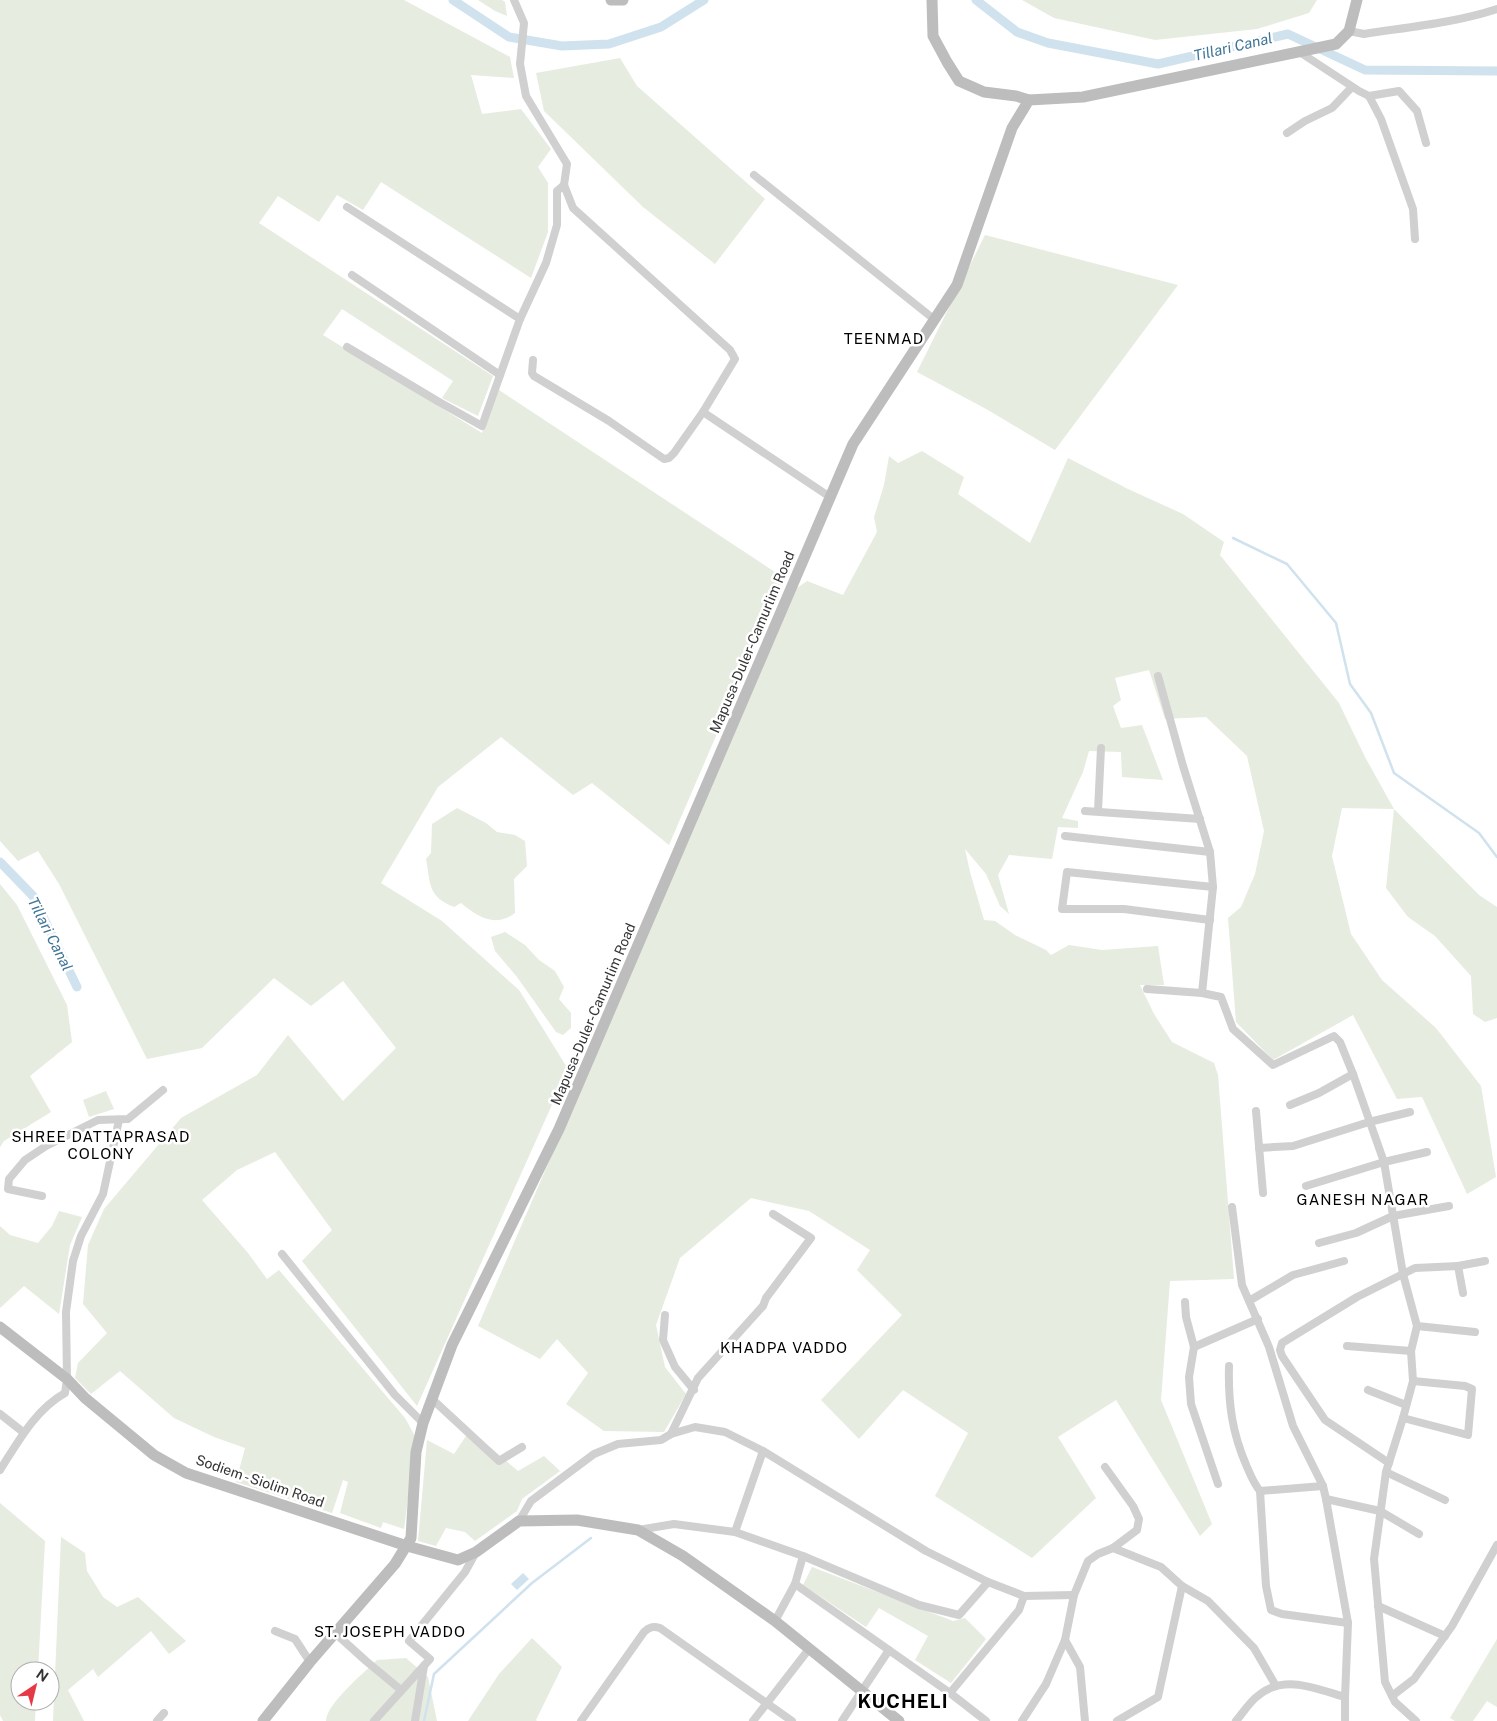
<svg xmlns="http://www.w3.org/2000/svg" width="1497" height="1721" viewBox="0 0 1497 1721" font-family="'Public Sans',sans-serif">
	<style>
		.green { fill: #e6ecdf }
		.water { fill: #cfe2ee }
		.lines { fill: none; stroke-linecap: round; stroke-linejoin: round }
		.stream { stroke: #cfe2ee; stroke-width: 2.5 }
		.canal { stroke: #cfe2ee; stroke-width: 9 }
		.street { stroke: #d0d0d0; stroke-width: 8 }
		.secondary { stroke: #bdbdbd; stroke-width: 11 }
		.labels { text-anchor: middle; stroke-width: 5; stroke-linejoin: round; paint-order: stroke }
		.street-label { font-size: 14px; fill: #333; stroke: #fff }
		.water-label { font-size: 15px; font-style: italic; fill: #3f7597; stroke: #fff }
		.neighbourhood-label { font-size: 15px; letter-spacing: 1px; fill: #000; stroke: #fff }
		.district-label { font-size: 19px; font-weight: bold; letter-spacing: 1px; fill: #000; stroke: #fff }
	</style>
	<rect width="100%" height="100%" fill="#fff"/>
	<g class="green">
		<path d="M0,0h404l106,57 4,21 -43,-3 11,39 39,-5 30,40 -13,18 10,16v49l-17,46 -150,-96 -18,28 -26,-15 -18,27 -41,-26 -19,27 234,153 -15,40 -36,-18 11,-17 -111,-72 -19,26 159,98 14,-45 288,190 -115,267 -77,-62 -19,12 -72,-58 -63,50 -57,96 61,38 77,69 49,79 -151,337 -115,-145 30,-31 -57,-78 -38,18 -35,30 46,53 19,26 12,-9 126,148 11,20 -12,91 -21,-7 -2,6 -41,-15 8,-31 -5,-2 -11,33 -96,-31 9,-34 -31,-11 -40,-19 -54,-47 -29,23 -16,-16 3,-15 29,-30 -24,-29 5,-59 16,-36 77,-91 76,-43 31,-40 55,66 53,-53 -53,-67 -32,25 -37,-28 -72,70 -55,11 -88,-175 -21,-33 -20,10 -18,-20z"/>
		<path d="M478,0h24l3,2 2,14 -12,-5z"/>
		<path d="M1022,0h295l-8,13 -52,16 -102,11 -101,-22z"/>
		<path d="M620,58l17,28 128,113 -50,65 -72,-57 -99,-96 -8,-38z"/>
		<path d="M985,235l193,50 -123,165 -67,-40 -71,-38z"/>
		<path d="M922,451l42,26 -6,17 72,49 38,-85 60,31 55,25 41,28 -4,13 119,148 26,54 29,52 85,86 18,12v111l-12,4 -12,-8 -2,-38 -36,-40 -27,-19 -22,-29 8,-79 -52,-1 -10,48 19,78 31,46 54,48 45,58 15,91 -29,17 -45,-97 -25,2 -44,-84 -80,45 -37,-38 -8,-104 13,-11 14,-33 9,-43 -17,-75 -41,-39 -41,2 -16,-49 -34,8 6,22 -8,6 8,22 21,-3 21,55 -41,-3 -1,-25 -32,-1 -6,21 -21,46 16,3v7l-20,-1 -6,32 -43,-4 -11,20 11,39 -9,-8 -14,-32 -21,-25 5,23 14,48 11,1 20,14 31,15 5,5 18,-10 33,5 56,-4 6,39h-24l14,29 18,28 42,21 4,12 16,204 -64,2 -9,119 51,124 -12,12 -84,-136 -58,37 38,61 -64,60 -97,-62 33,-63 -65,-43 -44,49 -38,-39 81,-85 -45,-45 13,-20 -61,-39 -58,-13 -71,60 -24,67 9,42 21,27 -22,38 -60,-1 -38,-27 22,-31 -31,-34 -17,20 -62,-33 319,-738 10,-7 36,14 34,-63 -3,-15 10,-32 5,-29 9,7z"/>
		<path d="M457,808l29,15 11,9 18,3 10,6 2,25 -13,13 1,34c-20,15 -37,4 -54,-10l-7,4c-27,-11 -23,-23 -28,-48l5,-6 1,-29z"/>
		<path d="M0,884l17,21 50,100 5,37 -42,34 21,36 -47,29 -4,6z"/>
		<path d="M505,932l20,13 14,15 16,11 9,16 -5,12 12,14v15l-8,7 -7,-3 -39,-55 -22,-26 -4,-14z"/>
		<path d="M106,1091l8,18 -25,8 -6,-17z"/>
		<path d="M59,1211l23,6 -12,28 -11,69 -35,-28 -24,22v-82l10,9 28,8 14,-17z"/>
		<path d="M470,1430l48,41 26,-15 16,15 -38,28 -5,12 -42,30 -10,-9 -19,-4 -10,18 -18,-5 9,-101 27,14z"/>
		<path d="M0,1503l45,38 -7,130h-18v30h16l-1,20h-32l-3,-6z"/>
		<path d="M61,1537l24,16 2,18 16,26 14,10 21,-10 48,44 -17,13 -18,-23 -53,46 -5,-8 -25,21 16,31h-31z"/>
		<path d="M812,1567l141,54 12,-3 21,21 -35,44 -36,-23 13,-24 -49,-28 -13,19 -63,-42z"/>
		<path d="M532,1638l30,29 -26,53 1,1h-69l31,-47z"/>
		<path d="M1497,1639v68l-10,-6 -14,20h-18l-5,-3z"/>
		<path d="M406,1658l22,19 9,44h-111c0,-17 39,-49 51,-61z"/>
	</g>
	<path class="water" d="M523,1573l6,6 -12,11 -6,-6z"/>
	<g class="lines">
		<g class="stream">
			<path d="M1233,538l54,26 49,59 14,61 21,29 23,60 85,60 18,24"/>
			<path d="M424,1721l10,-47 98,-91 59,-45"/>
		</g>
		<g class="canal">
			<path d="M453,0l56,37 53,9 47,-2 52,-17 43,-27"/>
			<path d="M976,0l41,32 31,11 110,21 130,-30 77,36 132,1"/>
			<path d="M0,862l33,34 44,91"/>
		</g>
		<g class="street">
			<path d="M514,0l10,23 -4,41 6,32 41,68 -3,21 9,23 157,142 5,9 -32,53 127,85"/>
			<path d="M1349,31l15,3c45,-7 90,-11 133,-25"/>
			<path d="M1298,51l61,40 10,5 12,23 32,90 2,30"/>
			<path d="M1369,96l30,-5 18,20 9,32"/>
			<path d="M1287,133l18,-12 27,-13 20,-21"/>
			<path d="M754,175l181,145"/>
			<path d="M347,207l173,112"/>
			<path d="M352,275l148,100"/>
			<path d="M347,347l92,55 43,24 38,-107 26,-56 11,-38v-34l7,-6"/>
			<path d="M533,360l-1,13 2,3 75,45 55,38 5,-1 5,-5 29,-41"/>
			<path d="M1158,676l25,90 27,86 3,35 -11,106"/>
			<path d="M1085,811l115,8"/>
			<path d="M1098,811l3,-63"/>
			<path d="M1065,836l145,16"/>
			<path d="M1210,920l-86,-11h-62l5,-37 146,15"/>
			<path d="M1147,989l55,4 19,4 12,32 40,36 61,-29 6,6 13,32 31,88 19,112 14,52 -6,25 2,30 -10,37 -17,54 -12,87 11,123 10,20 21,19"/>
			<path d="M1290,1105l29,-12 34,-19"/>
			<path d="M1256,1111l7,82"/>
			<path d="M1259,1148l34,-2 76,-24 41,-10"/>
			<path d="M1306,1186l78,-24 43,-10"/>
			<path d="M42,1196l-34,-7 1,-10 16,-19 21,-14 52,-26 30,-1 35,-29"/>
			<path d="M1232,1207l10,78 27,62 24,79 30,60 3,13 22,124 -3,74v24"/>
			<path d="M1319,1243l37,-10 37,-17 56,-10"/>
			<path d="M282,1254l113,141 28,28"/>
			<path d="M1458,1266l27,-5"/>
			<path d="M1249,1301l44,-26 51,-14"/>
			<path d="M1185,1302l1,15 8,30 -5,30 2,27 27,80"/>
			<path d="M665,1315l-2,25 12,27 19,23"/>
			<path d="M1417,1326l58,6"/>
			<path d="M1347,1346l64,5"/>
			<path d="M1194,1347l64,-28"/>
			<path d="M1229,1366c-1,37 3,67 18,101 4,9 7,17 13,24l6,95 5,24 11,4 66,9"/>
			<path d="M1368,1390l38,15"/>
			<path d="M432,1399l67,62 23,-14"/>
			<path d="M0,1414l23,18"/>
			<path d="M1403,1418l65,17 4,-46 -7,-3 -52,-5"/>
			<path d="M671,1434l27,-56 65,-72 3,-8 45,-60 -38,-24"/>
			<path d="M1389,1463l-64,-43 -43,-64 -2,-6 2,-7 75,-46 58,-29 43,-2 5,27"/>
			<path d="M0,1470c18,-28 35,-60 65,-77l2,-14 -1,-67 7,-51 8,-25 22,-42 16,-74"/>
			<path d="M1386,1472l59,28"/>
			<path d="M1260,1491l63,-5"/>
			<path d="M1326,1499l54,12 39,23"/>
			<path d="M519,1521l12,-20 63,-47 24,-10 43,-4 10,-6 24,-7 30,5 38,19 163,100 62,31 36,14 50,-1"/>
			<path d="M638,1530l36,-6 61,8 68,24 116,49 40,10 29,-33"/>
			<path d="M735,1532l28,-81"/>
			<path d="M1113,1548l48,19 21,19 26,15 46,47 22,38"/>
			<path d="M795,1584l155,109 36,28"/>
			<path d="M1378,1606l67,30"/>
			<path d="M775,1621l20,-37 8,-28"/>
			<path d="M275,1631l20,8 15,23"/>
			<path d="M335,1633l31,28 35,29"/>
			<path d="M1065,1640l15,27 5,54"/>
			<path d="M950,1693l69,-83 5,-14"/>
			<path d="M1392,1696l22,-17 38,-53 45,-81"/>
			<path d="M157,1721l7,-8"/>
			<path d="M374,1721l56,-62 -21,-18 56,-69 11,-20"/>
			<path d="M415,1721l9,-55"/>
			<path d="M581,1721l63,-89c5,-5 9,-6 16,-4l132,93"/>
			<path d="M753,1721l56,-72"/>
			<path d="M842,1721l47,-71"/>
			<path d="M1022,1721l24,-37 19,-44 9,-45 14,-34 10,-7 15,-6 24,-18 2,-11 -6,-13 -28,-39"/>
			<path d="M1117,1721l41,-24 24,-111"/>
			<path d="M1236,1721c7,-8 14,-20 23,-26 25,-21 58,-6 86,2"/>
		</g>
		<g class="secondary">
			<path d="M611,0h12"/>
			<path d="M932,0l1,36 14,26 12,19 25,11 32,4 13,4"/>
			<path d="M0,1327l67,52 18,19 69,57 32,18 221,73 51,14 18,-8 43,-31 58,-1 61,10 45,26 92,65 124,100"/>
			<path d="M263,1721l47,-59 85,-98 16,-26 5,-86 7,-29 29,-78 107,-216 294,-685 104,-159 55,-157 17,-28 54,-3 253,-53 13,-13 8,-31"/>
		</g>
	</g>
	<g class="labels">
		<g class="street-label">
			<text transform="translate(752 642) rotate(-67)" y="5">Mapusa-Duler-Camurlim Road</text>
			<text transform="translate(593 1014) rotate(-67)" y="5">Mapusa-Duler-Camurlim Road</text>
			<text transform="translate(260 1481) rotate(19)" y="5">Sodiem - Siolim Road</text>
		</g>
		<g class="water-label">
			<text transform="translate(1233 47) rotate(-13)" y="5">Tillari Canal</text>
			<text transform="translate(50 934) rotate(63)" y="5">Tillari Canal</text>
		</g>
		<g class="neighbourhood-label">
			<text x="884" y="344">TEENMAD</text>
			<text x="101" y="1142">SHREE DATTAPRASAD<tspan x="101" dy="17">COLONY</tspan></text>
			<text x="1363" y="1205">GANESH NAGAR</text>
			<text x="784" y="1353">KHADPA VADDO</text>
			<text x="390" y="1637">ST. JOSEPH VADDO</text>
		</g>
		<g class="district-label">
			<text x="903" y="1708">KUCHELI</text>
		</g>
	</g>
	<g transform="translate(35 1686) rotate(35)"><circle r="24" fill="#ffffff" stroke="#adadad"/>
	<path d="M0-4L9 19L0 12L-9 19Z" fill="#e63946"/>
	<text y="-8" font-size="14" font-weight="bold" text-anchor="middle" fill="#333333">N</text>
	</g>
</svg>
